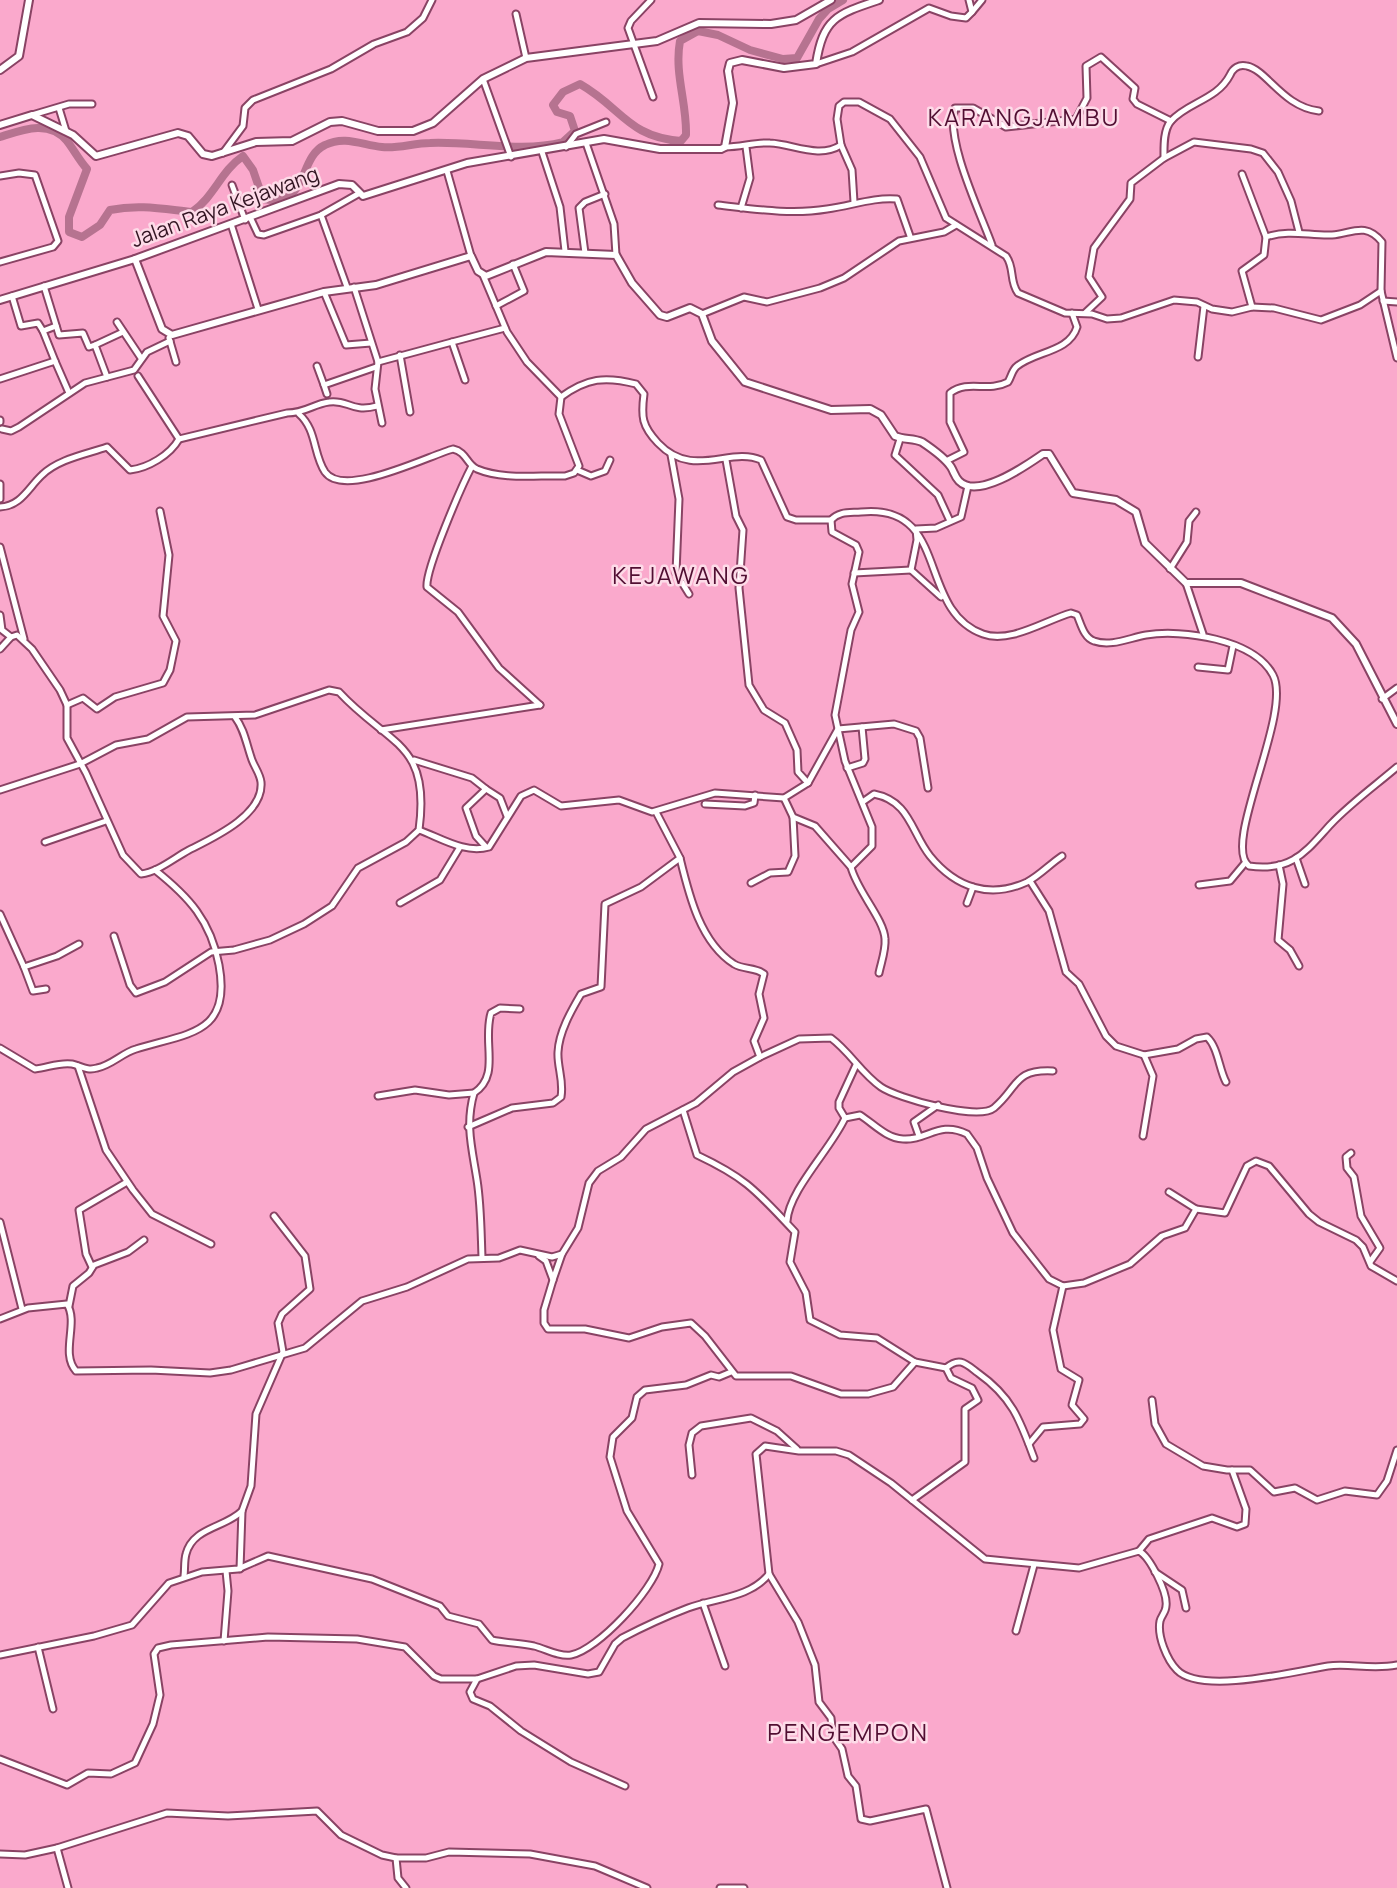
<svg xmlns="http://www.w3.org/2000/svg" width="1397" height="1888" viewBox="0 0 1397 1888" font-family="Manrope,sans-serif">
	<style>
		.lines { fill: none; stroke-linecap: round; stroke-linejoin: round }
		.river { stroke: #b67390; stroke-width: 8 }
		.minor-casing { stroke: #894364; stroke-width: 9 }
		.tertiary-casing { stroke: #894364; stroke-width: 10 }
		.minor { stroke: #fff; stroke-width: 5 }
		.tertiary { stroke: #fff; stroke-width: 6 }
		.labels { text-anchor: middle; stroke-width: 5; stroke-linejoin: round; paint-order: stroke }
		.street-label { font-size: 21px; fill: #331523; stroke: #fddbe8 }
		.quarter-label { font-size: 24px; letter-spacing: 2px; fill: #510e32; stroke: #fddbe8 }
	</style>
	<rect width="100%" height="100%" fill="#faa9cc"/>
	<g class="lines">
		<path class="river" d="M0,137c22,-7 49,-18 67,4 7,9 12,19 20,28l-18,48v15l13,5 18,-12 10,-15c29,-6 53,-1 82,2 22,-15 29,-41 51,-56l10,14 10,29c47,9 34,-41 62,-54 20,-10 37,0 57,2 15,2 32,-4 48,-4 42,-2 91,10 133,-1l12,-11 -5,-15 -13,-4 -4,-7 10,-13 17,-8c42,24 48,53 101,57l5,-6c1,-32 -12,-62 -6,-94l18,-10 20,4 32,15 33,9 14,-1 22,-39 9,-10 15,-9"/>
		<defs>
			<g id="minor">
				<path d="M651,0l-20,21 -3,7 25,69"/>
				<path d="M972,12l10,-12"/>
				<path d="M516,14l10,44"/>
				<path d="M816,64l36,-12 77,-44 22,8 15,2 6,-6 -3,-12"/>
				<path d="M483,79l28,78"/>
				<path d="M59,108l7,23"/>
				<path d="M32,115l37,-11h23"/>
				<path d="M586,143l28,81 2,31"/>
				<path d="M841,145l11,25 2,32"/>
				<path d="M566,147l10,-13 30,-12"/>
				<path d="M725,147c16,0 30,-5 45,-4 23,1 49,16 71,2l-4,-26 2,-13 5,-4h15l31,17 30,38 26,61 60,38c9,12 3,25 12,37l47,20 27,1 15,5 14,-1 53,-18 23,2 15,7 20,3 20,-5 -10,-36 22,-16 2,-18c24,-8 43,-1 66,-2 19,-1 33,-14 50,7l-1,49 16,67"/>
				<path d="M542,152l18,55 5,44"/>
				<path d="M223,153l20,-27 2,-18 8,-8 78,-31 43,-25 33,-12 16,-14 9,-18"/>
				<path d="M1164,158c0,-10 -1,-28 7,-37 17,-19 46,-21 59,-46 3,-7 9,-11 17,-9 20,4 36,41 72,45"/>
				<path d="M447,171l24,85"/>
				<path d="M1242,174l24,63"/>
				<path d="M0,176l19,-3 16,2 23,66 -5,6 -53,15"/>
				<path d="M232,185l13,35"/>
				<path d="M718,205c36,4 73,10 109,4 24,-3 46,-12 70,-10l13,37"/>
				<path d="M741,208l9,-30 -4,-31"/>
				<path d="M321,215l26,72"/>
				<path d="M250,217l8,17 6,1 57,-20 37,-21"/>
				<path d="M231,224l27,85"/>
				<path d="M992,245c-12,-33 -47,-105 -37,-137h18l33,19 70,-8 11,-21 -1,-32 15,-9 34,31 -2,11 4,5 34,17"/>
				<path d="M585,253l-6,-45 6,-6 20,-8"/>
				<path d="M44,286l15,49 24,-2 6,14 6,-2 12,32"/>
				<path d="M354,287l24,75 -3,27 7,34"/>
				<path d="M324,292l22,53 25,-2"/>
				<path d="M12,296l9,30 17,-3 5,8 13,-5"/>
				<path d="M1383,301l14,1"/>
				<path d="M496,306l28,-15 -11,-27"/>
				<path d="M1252,307l22,1 47,12 39,-15 21,-14"/>
				<path d="M1085,313l17,-16 -13,-20 5,-29 36,-49 1,-16 33,-25 30,-16 57,7 12,4 15,19 13,29 8,31"/>
				<path d="M702,314l42,-17 23,5 53,-14 24,-10 55,-37 45,-9 12,-7"/>
				<path d="M117,322l24,36"/>
				<path d="M43,331l12,30"/>
				<path d="M169,338l7,24"/>
				<path d="M95,345l28,-13"/>
				<path d="M400,355l10,57"/>
				<path d="M1198,357l6,-51"/>
				<path d="M378,362l74,-20"/>
				<path d="M317,366l7,19"/>
				<path d="M0,379l55,-18 14,32"/>
				<path d="M465,380l-13,-38 53,-14"/>
				<path d="M327,394l-3,-9 52,-18"/>
				<path d="M561,397c26,-19 44,-21 75,-13l8,10c-3,23 -2,32 14,49 35,37 72,3 103,17l26,57 9,3h35l1,12 24,13 3,7 -7,32 7,28 -8,18 -16,85 10,46 27,66v19l-21,21 -36,-41 -22,-9 -9,-19"/>
				<path d="M299,414c18,16 14,40 26,58 19,27 105,-17 128,-23 14,3 13,15 24,20 26,11 60,6 88,7l9,-3 5,-7 -20,-52 2,-17 -34,-35 -20,-30 -24,-57"/>
				<path d="M0,420v2"/>
				<path d="M2,429l9,2 8,-4 66,-44 49,-13 13,-18 23,-11"/>
				<path d="M179,439l108,-26c19,0 26,-9 42,-11 19,-3 22,11 48,4"/>
				<path d="M900,439l-5,16 43,40 12,26"/>
				<path d="M671,455l8,44 -3,74 13,21"/>
				<path d="M726,460l10,56 7,14 -4,58 10,97 15,25 21,13 12,27 1,22 10,11"/>
				<path d="M946,461l18,-9 -14,-30v-29c19,-14 37,0 58,-11 3,-5 4,-11 8,-15 18,-16 53,-14 61,-40l-5,-14"/>
				<path d="M472,466c-10,19 -47,104 -45,121l31,25 41,56 41,37"/>
				<path d="M577,470l14,6 14,-5 5,-11"/>
				<path d="M0,484v15"/>
				<path d="M0,507c21,-1 28,-19 42,-32 16,-16 45,-21 65,-28l23,23c18,-2 40,-15 49,-31l-41,-63"/>
				<path d="M831,520c8,-9 19,-7 30,-8 90,-9 55,98 122,122 27,10 63,-14 88,-21l6,2c4,9 7,23 17,26 17,6 35,-3 52,-6 36,-6 108,4 127,40 20,38 -52,170 -24,191 44,6 57,-15 82,-42 20,-21 45,-39 66,-57"/>
				<path d="M0,547l24,92"/>
				<path d="M1170,569l17,-27 2,-21 7,-9"/>
				<path d="M854,573l57,-3"/>
				<path d="M1186,583l17,51"/>
				<path d="M941,597l-30,-27 6,-30 -1,-11 20,-1 25,-11 7,-31"/>
				<path d="M0,615l2,15 9,7 -11,12"/>
				<path d="M11,637l6,-2 15,14 28,41 7,15v33l19,35 37,82 18,19c17,-2 33,-16 48,-24 24,-12 75,-35 72,-68 -1,-9 -8,-17 -10,-25 -5,-15 -7,-28 -16,-40"/>
				<path d="M1198,667l30,3 5,-24"/>
				<path d="M1382,699l15,-11"/>
				<path d="M67,705l16,-7 14,11 18,-12 48,-14 7,-13 6,-29 -13,-25 6,-61 -9,-44"/>
				<path d="M381,730l159,-25"/>
				<path d="M414,760l58,18 14,11 -20,19 10,28 10,11"/>
				<path d="M847,768l16,-5 2,-4 -3,-32"/>
				<path d="M486,789l14,9 7,18"/>
				<path d="M0,790l80,-26 36,-19 32,-6 39,-22 68,-2 74,-25 10,2c50,54 92,50 80,138l-13,12 -48,26 -26,38 -28,18 -34,16 -36,10 -23,2 -46,30 -29,11 -6,-8 -16,-49"/>
				<path d="M864,801l10,-7c36,7 37,38 56,62 26,32 60,43 97,26 12,-6 23,-18 35,-26"/>
				<path d="M705,804l40,2 9,-3 1,-8"/>
				<path d="M419,830c22,8 46,24 70,17l32,-51 13,-6 27,16 58,-6 33,12 63,-19 69,5 24,-15 30,-54 56,-5 22,7 4,7 8,50"/>
				<path d="M45,842l61,-21"/>
				<path d="M680,858c9,37 20,84 54,106 10,6 22,3 30,10l-5,20 5,24 -10,23 6,16"/>
				<path d="M1296,858l9,26"/>
				<path d="M1279,865l4,19 -5,56 12,10 9,16"/>
				<path d="M851,867c6,24 33,52 34,72 1,11 -4,24 -6,34"/>
				<path d="M1030,881l19,30 17,61 13,12 27,52 10,10 28,9 34,-6 18,-10 11,-2c11,10 12,32 19,45"/>
				<path d="M751,883l19,-10 18,-1 7,-16 -2,-39"/>
				<path d="M1199,885l31,-4 15,-18"/>
				<path d="M400,903l40,-23 20,-33"/>
				<path d="M967,903l6,-16"/>
				<path d="M0,914l24,53 33,-11 22,-12"/>
				<path d="M24,967l9,24 13,-2"/>
				<path d="M0,1048l35,21c12,-1 24,-7 37,-5 9,2 15,7 25,4 15,-3 25,-15 39,-19 51,-16 96,-14 83,-84 -8,-44 -30,-68 -64,-95"/>
				<path d="M856,1065l-17,37v6l6,10 15,-3c14,9 26,23 43,24 24,2 36,-19 64,-5l10,14 10,30 26,55 36,46 14,7 21,-3 46,-19 32,-28 23,-8 11,-19 29,4 22,-47 9,-5 13,5 40,48 10,8 37,18 7,7 8,19 26,15"/>
				<path d="M78,1066l28,84 27,40 19,24 59,30"/>
				<path d="M378,1096l37,-6 34,5 25,-2"/>
				<path d="M683,1110l14,45c51,24 60,37 98,77l-5,30 16,31 4,27 30,15 37,3 38,24 31,6c14,-12 20,-4 32,5 34,24 42,47 56,85"/>
				<path d="M468,1127l44,-19 41,-5 8,-6c3,-17 -4,-30 -3,-45 1,-20 13,-41 23,-58l20,-7 4,-83 36,-17 39,-29 -24,-46"/>
				<path d="M919,1136l-5,-14 24,-17"/>
				<path d="M1143,1136l10,-60 -9,-21"/>
				<path d="M1351,1153l-5,4 1,11 7,9 7,39 19,32 -10,14"/>
				<path d="M1169,1192l27,17"/>
				<path d="M787,1221c2,-31 44,-72 58,-103"/>
				<path d="M0,1222l22,87"/>
				<path d="M539,1256l7,5 7,19"/>
				<path d="M482,1257c-1,-25 -1,-52 -5,-77 -5,-32 -12,-55 -3,-87 27,-18 8,-50 17,-80l9,-5 20,1"/>
				<path d="M92,1267l-6,-13 -7,-44 48,-28"/>
				<path d="M69,1306l4,-20 16,-13 5,-8 34,-13 16,-12"/>
				<path d="M0,1319l28,-11 39,-4c12,19 -7,49 9,67l75,-1 59,3 21,-3 74,-22 57,-47 45,-14 61,-28 31,-1 21,-8 32,7 10,-3"/>
				<path d="M915,1362l-22,25 -25,7h-27l-50,-18h-55l-31,-40 -14,-13 -29,4 -33,11 -44,-9h-37l-4,-6v-13l9,-30 9,-26 16,-26 11,-45 9,-12 23,-14 25,-28 50,-26 37,-31 27,-15 39,-18 32,-1c19,14 30,35 50,49 16,11 97,34 113,21 25,-21 19,-39 59,-37"/>
				<path d="M1152,1400l3,24 11,20 37,22 24,4h23l24,22 21,-4 22,12 28,-9 32,4 10,-14 10,-31"/>
				<path d="M1029,1444l14,-17 37,-3 4,-5 -12,-14 7,-25 -18,-11 -8,-39 10,-44"/>
				<path d="M692,1475l-3,-30 3,-12 9,-7 50,-8 26,13 20,18"/>
				<path d="M912,1500l53,-38v-53l13,-9 -6,-12 -21,-10 -5,-10"/>
				<path d="M1139,1551l10,-12 63,-21 25,9 8,-3 1,-15 -14,-39"/>
				<path d="M240,1569l2,-58 9,-25 5,-72 27,-62 -5,-29 4,-9 28,-25 -5,-33 -31,-40"/>
				<path d="M1155,1572l27,18 4,18"/>
				<path d="M769,1574l29,48 17,43 4,37 12,16 2,18 9,13 6,27 8,10 5,33 9,2 56,-12 21,79"/>
				<path d="M184,1576c1,-7 0,-15 2,-22 7,-27 39,-26 56,-43"/>
				<path d="M703,1603l22,63"/>
				<path d="M1016,1631l18,-66"/>
				<path d="M224,1641l4,-50 -2,-20"/>
				<path d="M38,1647l15,62"/>
				<path d="M0,1655l94,-19 38,-11 37,-42 33,-11 36,-3 30,-13 104,23 68,27 8,10 31,8 13,16c14,3 28,3 42,6 12,3 25,11 37,9 27,-5 82,-65 88,-91l-32,-53 -17,-54 3,-20 19,-19 5,-21 8,-7 41,-5 25,-10 8,2 12,-5"/>
				<path d="M477,1679l-7,13 3,7 17,7 31,25 50,31 54,24"/>
				<path d="M0,1759l67,26 21,-12 23,1 24,-11 18,-39 7,-29 -6,-41 4,-6 13,-3 97,-8 89,2 48,8 29,29 7,3h36l39,-13 18,-1 54,9 11,-2 16,-28 7,-6c21,-11 45,-22 66,-30 27,-10 62,-10 81,-34l-13,-120 9,-8 34,5h37l13,4 42,28 94,76 94,9 60,-17c11,6 29,42 27,55 0,6 -5,10 -6,15 -3,15 7,39 17,49 24,25 120,1 151,-4 21,-3 44,4 69,-1"/>
				<path d="M57,1848l11,40"/>
				<path d="M0,1854l25,1 32,-7 110,-35 61,3 89,-5 24,24 41,20 14,3h30l23,-6 81,2 65,12 52,22"/>
				<path d="M396,1858l2,20 8,10"/>
				<path d="M720,1888h24"/>
			</g>
			<g id="tertiary">
				<path d="M0,70l19,-14 10,-56"/>
				<path d="M0,125l32,-10 41,20 23,21 82,-23 10,3 15,18 9,2 44,-14 36,-1 38,-19 12,-1 36,10h35l20,-8 50,-44 43,-21 131,-17 42,-18 72,1 25,-4 35,-20"/>
				<path d="M135,259l27,70 10,6 152,-43 52,-7 95,-29 7,15 8,5 60,-24 70,3 16,28 28,32 7,2 23,-9 12,6 10,27 33,41 86,28 39,-1 11,6 14,21c9,4 18,2 27,6 9,6 23,16 29,25 3,5 4,10 8,14 19,19 68,-16 84,-27h6l24,39 43,7 20,12 9,31 41,40h55l91,35 24,26 41,80"/>
				<path d="M0,300l135,-41 204,-75 13,1 11,11 104,-33 137,-24 56,10h61l4,-2 8,-44 -5,-32 2,-8 12,-3 42,8 32,-4c7,-46 21,-50 63,-64"/>
			</g>
		</defs>
		<use href="#minor" class="minor-casing"/>
		<use href="#tertiary" class="tertiary-casing"/>
		<use href="#minor" class="minor"/>
		<use href="#tertiary" class="tertiary"/>
	</g>
	<g class="labels">
		<g class="street-label">
			<text transform="translate(225 207) rotate(-20)" y="7">Jalan Raya Kejawang</text>
		</g>
		<g class="quarter-label">
			<text x="1024" y="126">KARANGJAMBU</text>
			<text x="681" y="584">KEJAWANG</text>
			<text x="848" y="1741">PENGEMPON</text>
		</g>
	</g>
</svg>
